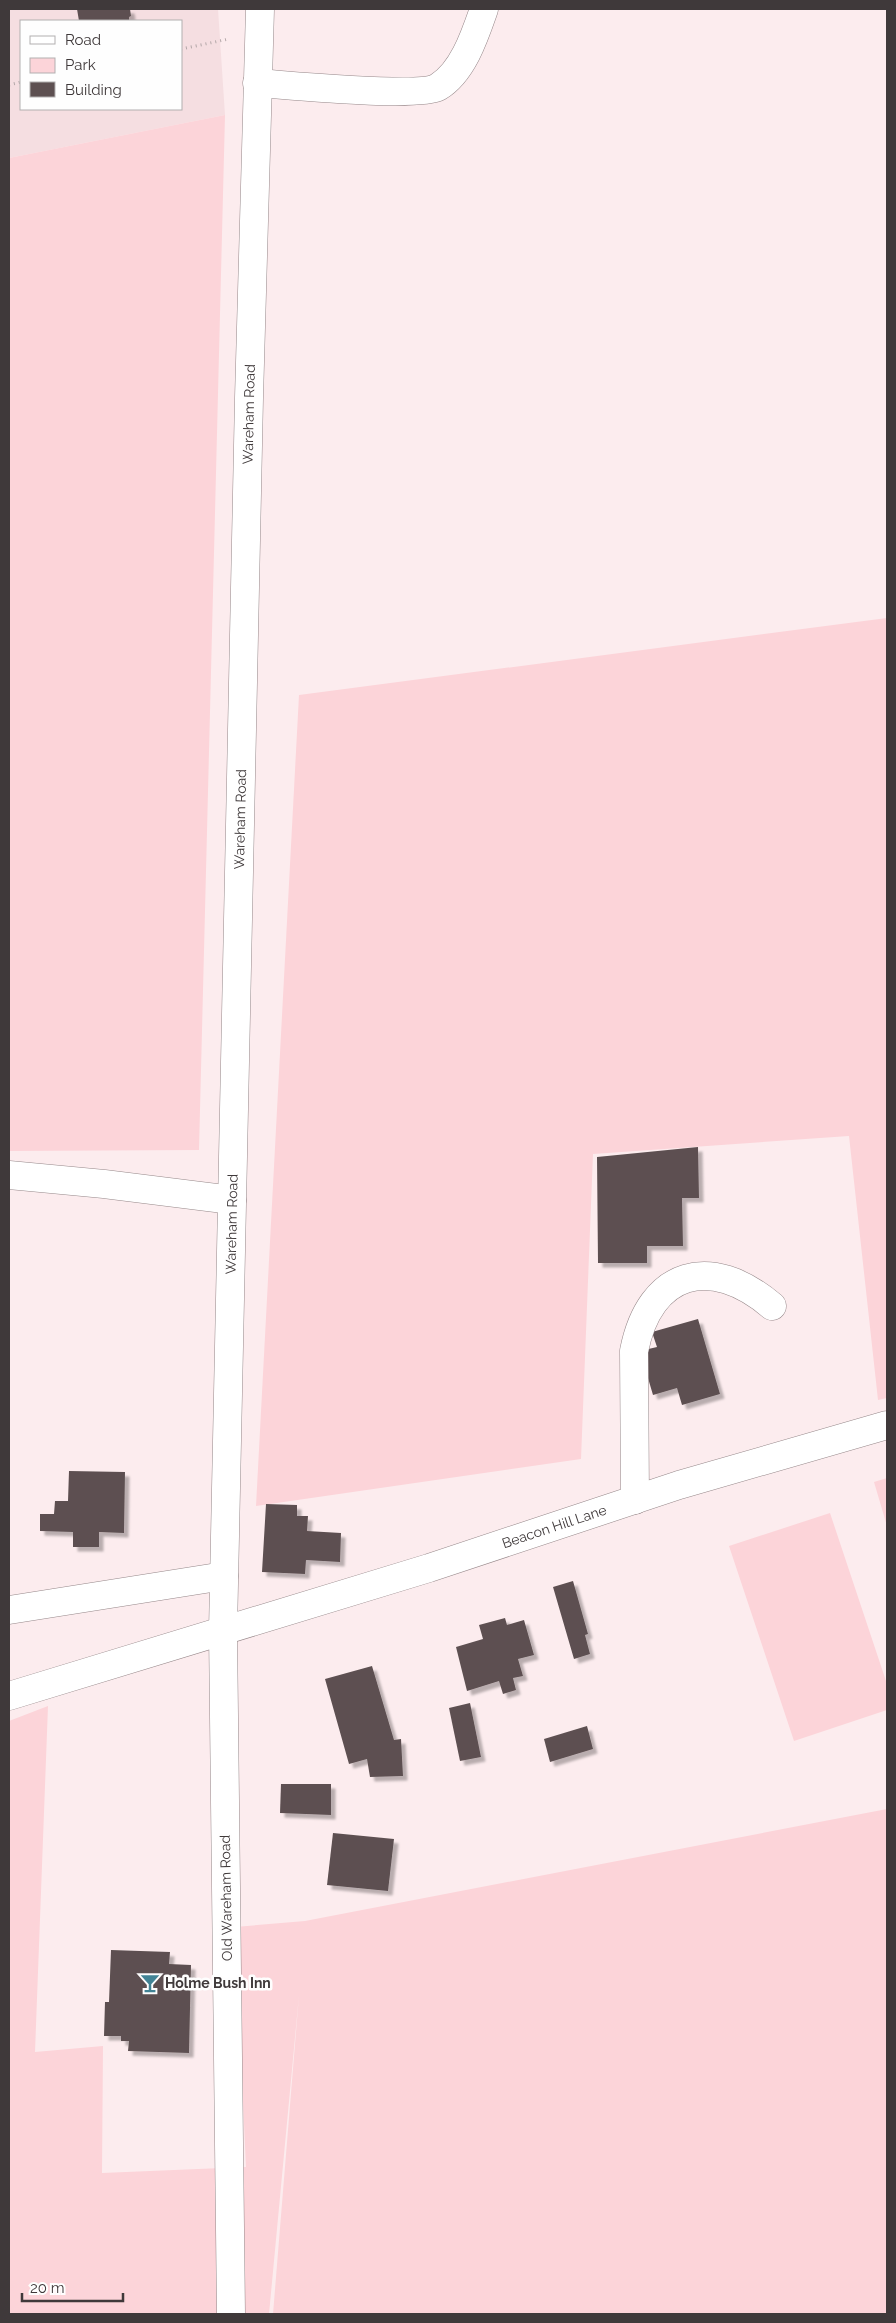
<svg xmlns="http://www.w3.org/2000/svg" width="896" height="2323" viewBox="0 0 896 2323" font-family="Raleway,sans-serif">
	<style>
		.built { fill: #f5dee1; fill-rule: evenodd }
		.green { fill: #fcd4d9 }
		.building { fill: #5d5051; filter: url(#shadow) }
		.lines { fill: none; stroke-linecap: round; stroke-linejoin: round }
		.minor-casing { stroke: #96888a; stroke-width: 29 }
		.path { stroke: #b3a7a8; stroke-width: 3; stroke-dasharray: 1 4; stroke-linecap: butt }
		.minor { stroke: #fff; stroke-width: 28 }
		.labels { text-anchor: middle; stroke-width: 5; stroke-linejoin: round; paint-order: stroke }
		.street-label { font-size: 14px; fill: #3f393a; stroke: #fefefe }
		.poi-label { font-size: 14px; font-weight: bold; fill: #3f393a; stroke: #fefefe; text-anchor: start }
	</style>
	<defs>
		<filter id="shadow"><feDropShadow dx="4.5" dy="4.5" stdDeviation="1" flood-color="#0004"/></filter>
	</defs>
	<rect width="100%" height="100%" fill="#fcecee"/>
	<path class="built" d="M9,9h209l7,106 -216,43zM21,21h160v88h-160z"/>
	<g class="green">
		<path d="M225,115l-26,1035 -190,1v-993z"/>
		<path d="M887,618v780l-9,2 -29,-264 -256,18 -12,305 -325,47 43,-811z"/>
		<path d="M887,1478v48l-13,-44z"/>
		<path d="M830,1513l57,171v26l-93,31 -65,-195z"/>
		<path d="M48,1706l-13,346 68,-6 -1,127 144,-6 -11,-240 70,-6 582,-112v505h-614l26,-319 -30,319h-260v-593z"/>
	</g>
	<g class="building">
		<path d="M77,9h53l1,7 -2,1v4h-50z"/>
		<path d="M698,1147l1,51h-17l1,48h-36v17h-49l-1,-106z"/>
		<path d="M698,1319l22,75 -38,11 -5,-17 -24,7 -13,-44 17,-4 -5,-15z"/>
		<path d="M69,1471l56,1 -1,61 -25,-1v15h-26v-15l-33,-1v-17h14l1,-13h13z"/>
		<path d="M266,1504l31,1v11h11l-1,15 34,2 -1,29 -34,-2 -1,14 -43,-2z"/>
		<path d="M573,1581l15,53 -3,1 5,19 -16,5 -21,-72z"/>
		<path d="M505,1618l2,7 17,-5 10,35 -16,4 5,17 -10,2 3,12 -13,4 -4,-13 -32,10 -11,-44 27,-8 -4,-14z"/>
		<path d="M372,1666l22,74 7,-1 2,37 -33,1 -3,-18 -18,5 -24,-85z"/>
		<path d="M470,1703l11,54 -21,4 -11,-53z"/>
		<path d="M587,1726l6,23 -43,13 -6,-23z"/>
		<path d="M281,1784h50v31l-51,-2z"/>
		<path d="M333,1833l61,6 -6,52 -61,-6z"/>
		<path d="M111,1950l59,2 -1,12 22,1 -2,88 -61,-2 1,-10h-8v-5h-17l1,-34h4z"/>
	</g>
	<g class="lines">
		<defs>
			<g id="minor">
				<path d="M257,83c30,2 162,15 181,4 25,-15 37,-52 46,-78"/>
				<path d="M9,1175l95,9 128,16"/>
				<path d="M635,1500l-1,-149c16,-81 77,-97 138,-45"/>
				<path d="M9,1610l215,-34"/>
				<path id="s1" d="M9,1696l420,-128 250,-83 208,-60"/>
				<path id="s2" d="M231,2314l-8,-683 26,-1233 11,-389"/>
			</g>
		</defs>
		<use href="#minor" class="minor-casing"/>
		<g class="path">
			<path d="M181,49l48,-10"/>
			<path d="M9,85l12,-3"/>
		</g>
		<use href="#minor" class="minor"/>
	</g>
	<defs>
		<symbol id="bar-bare" viewBox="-9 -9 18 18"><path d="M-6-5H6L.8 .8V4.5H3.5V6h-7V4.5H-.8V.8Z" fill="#418395" stroke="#fefefe" stroke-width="2.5" paint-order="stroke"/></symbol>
	</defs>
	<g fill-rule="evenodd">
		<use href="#bar-bare" x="136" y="1969" width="28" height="28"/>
	</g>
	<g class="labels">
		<g class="street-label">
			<text dy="5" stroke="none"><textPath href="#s2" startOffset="1900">Wareham Road</textPath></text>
			<text dy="5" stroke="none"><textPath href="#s2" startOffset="1495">Wareham Road</textPath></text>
			<text dy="5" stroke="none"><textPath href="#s2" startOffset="1090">Wareham Road</textPath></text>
			<text dy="5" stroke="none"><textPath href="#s1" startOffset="571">Beacon Hill Lane</textPath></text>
			<text transform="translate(226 1898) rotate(-91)" y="5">Old Wareham Road</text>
		</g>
		<g class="poi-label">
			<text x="165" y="1988">Holme Bush Inn</text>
		</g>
	</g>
	<rect width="896" height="2323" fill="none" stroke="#3f393a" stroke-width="20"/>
	<rect x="20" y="20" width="162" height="90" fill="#fefefe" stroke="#b2afb0"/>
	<rect x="30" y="36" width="25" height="8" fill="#ffffff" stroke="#b2afb0"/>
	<text x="65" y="45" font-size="15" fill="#3f393a">Road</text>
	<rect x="30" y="58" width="25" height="15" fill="#fcd4d9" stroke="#b2afb0"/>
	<text x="65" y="70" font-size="15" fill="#3f393a">Park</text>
	<rect x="30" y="82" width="25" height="15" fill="#5d5051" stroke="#b2afb0"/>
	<text x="65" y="95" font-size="15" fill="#3f393a">Building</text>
	<path d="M22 2293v8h101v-8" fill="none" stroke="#3f393a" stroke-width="2.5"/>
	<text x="30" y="2293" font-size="15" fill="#3f393a" stroke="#fefefe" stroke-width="4" paint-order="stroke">20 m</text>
</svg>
